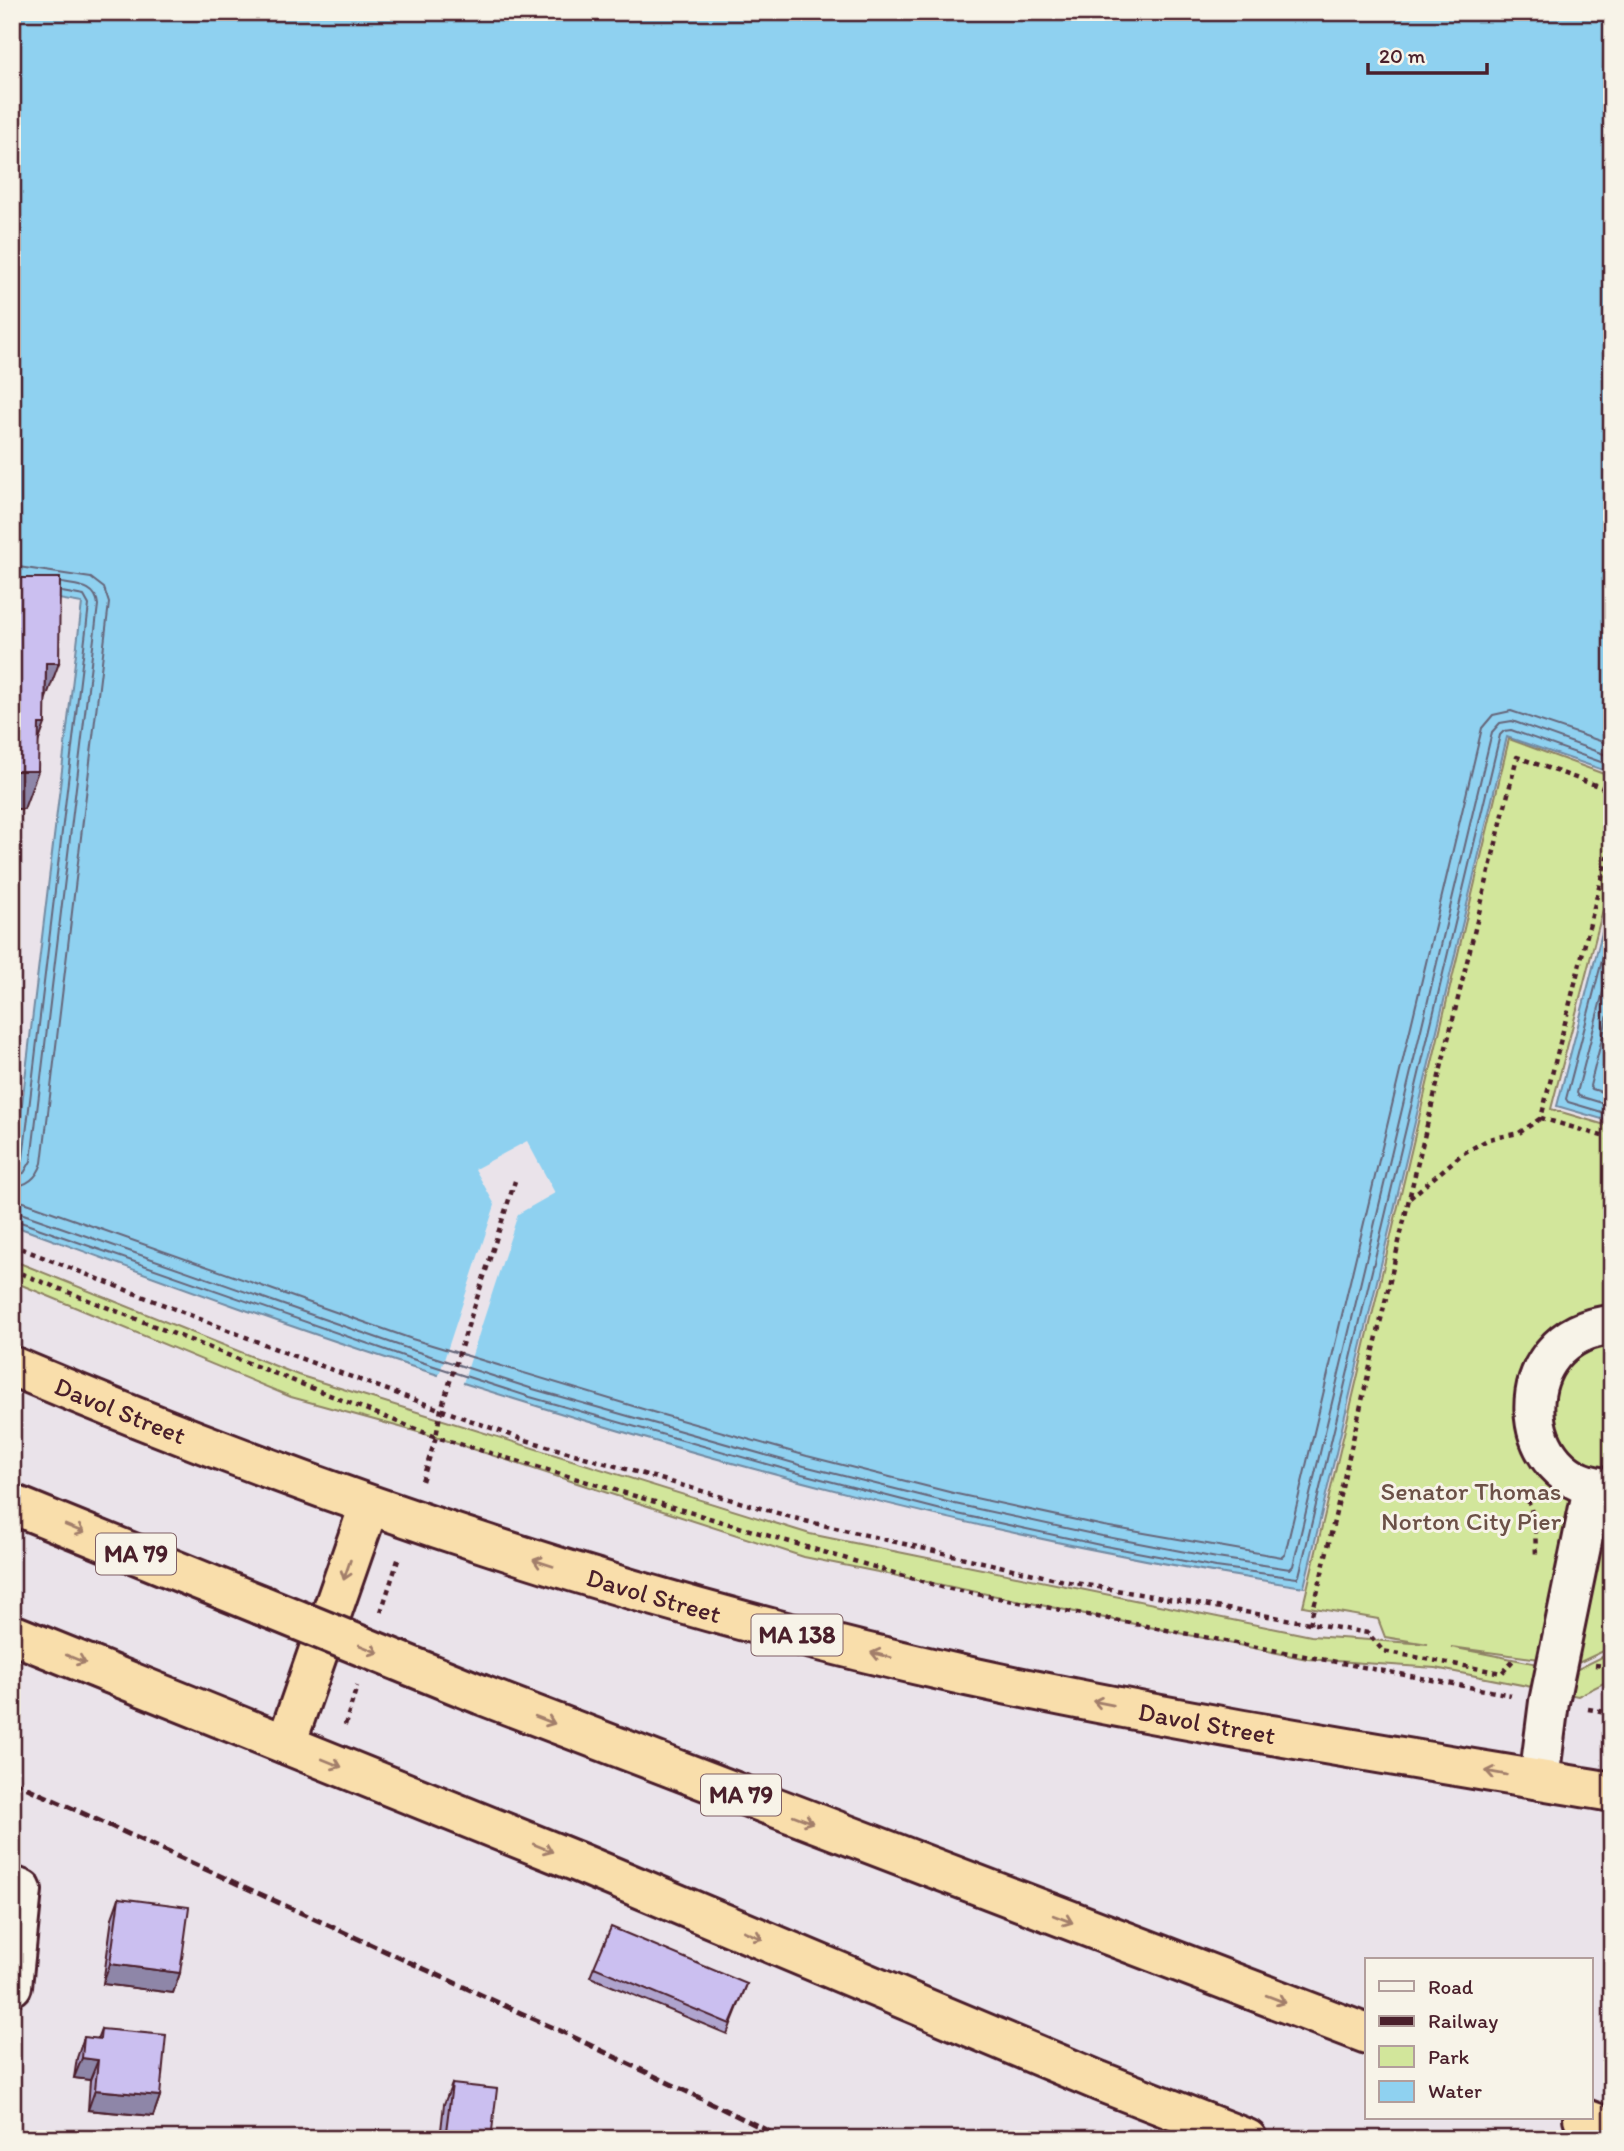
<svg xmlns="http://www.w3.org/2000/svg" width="1624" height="2151" viewBox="0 0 1624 2151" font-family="Itim,sans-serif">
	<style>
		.green { fill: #d2e69b; stroke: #8e8263; stroke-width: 2 }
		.water { fill: #8fd1f0; stroke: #738aa1; stroke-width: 2 }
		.pier { fill: #eae3ea }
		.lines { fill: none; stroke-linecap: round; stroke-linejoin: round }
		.shore { stroke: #66667a; stroke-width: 2 }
		.minor-casing { stroke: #4a1f2b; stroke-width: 44 }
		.highway-casing { stroke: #4a1f2b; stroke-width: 44 }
		.path { stroke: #4a1f2b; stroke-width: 4.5; stroke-dasharray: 5 5; stroke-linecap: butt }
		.minor { stroke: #f7f3e8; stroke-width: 38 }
		.highway { stroke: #f9deab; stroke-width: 38 }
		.rail { stroke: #4a1f2b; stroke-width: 5; stroke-dasharray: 10 5; stroke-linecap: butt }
		.highway-bridge-casing { stroke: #4a1f2b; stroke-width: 44; stroke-linecap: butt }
		.highway-bridge { stroke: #f9deab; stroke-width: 38 }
		.wall { fill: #afa4ce; stroke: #4a1f2b; stroke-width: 2 }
		.shaded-wall { fill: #8e86a8; stroke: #4a1f2b; stroke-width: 2 }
		.building { fill: #cbbff0; stroke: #4a1f2b; stroke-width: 2 }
		.oneway { stroke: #a27e6b }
		.labels { text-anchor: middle; stroke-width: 6; stroke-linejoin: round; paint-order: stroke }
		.shield { fill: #f7f3e8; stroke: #7e5f64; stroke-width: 2 }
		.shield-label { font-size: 24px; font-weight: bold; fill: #4a1f2b }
		.street-label { font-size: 26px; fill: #4a1f2b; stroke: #f7f3e8 }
		.park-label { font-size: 26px; fill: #6c5147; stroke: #f7f3e8 }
	</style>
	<rect width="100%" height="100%" fill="#eae3ea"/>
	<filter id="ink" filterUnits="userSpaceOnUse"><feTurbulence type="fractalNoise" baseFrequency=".0143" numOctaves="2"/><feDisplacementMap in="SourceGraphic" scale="14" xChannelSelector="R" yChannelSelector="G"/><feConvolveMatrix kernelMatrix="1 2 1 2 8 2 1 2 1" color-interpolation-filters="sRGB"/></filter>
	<g filter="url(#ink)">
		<path class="green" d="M1509,739l103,38v98l-61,234 61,18v520l-36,17 -125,-17 123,24 38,-19v27l-34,17 -143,-28 -128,-9 -503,-102 -368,-120 -145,-40 -279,-116v-21l286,115 512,159 501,102 117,8 -43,-7 -7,-18 -75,-13z"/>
		<g class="water">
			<path d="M12,12h1600v761l-105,-36 -203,850c-305,-46 -604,-127 -897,-222 -133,-43 -264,-92 -395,-140v-37l70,-585 -70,-12z"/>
			<path d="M1612,894v228l-55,-16z"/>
		</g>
		<path class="pier" d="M527,1141l28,52 -37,21 -56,172 -24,-8 57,-173 -20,-36z"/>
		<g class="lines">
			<g class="shore">
				<path d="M12,566l79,12 13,10 5,15 -67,560c-5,15 -14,23 -30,23"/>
				<path d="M1612,922l-46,177 2,3 44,13"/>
				<path d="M1612,957l-35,136 2,3 33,10"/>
				<path d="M1612,999l-22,87 2,3 20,6"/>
				<path d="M12,1167l7,-2 4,-6 66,-554 -5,-9 -22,-4"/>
				<path d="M12,1176l12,-3 7,-12 67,-556c-2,-20 -20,-19 -36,-22"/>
				<path d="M12,1200l12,2 388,137 244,74 151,43 150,38 147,32 178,31 3,-3 197,-826 11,-13 18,-4 101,34"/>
				<path d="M12,1210l397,139 124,40 271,77 151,38 147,32 115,22 73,11 3,-3 199,-834 8,-9 12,-2 100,36"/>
				<path d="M12,1219l394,138 124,40 272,77 151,39 147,32 116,22 81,11 2,-2 201,-841 4,-4 7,-1 101,36"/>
			</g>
			<defs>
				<g id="minor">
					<path d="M1612,1325c-107,9 -100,162 0,163"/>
					<path d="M1539,1780l10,-78 44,-214"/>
					<path d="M12,1886l10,4 -10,96"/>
				</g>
				<g id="highway">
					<path id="s1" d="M12,1366c310,132 630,238 959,311 212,46 427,79 641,115"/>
					<path d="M12,1504l249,101"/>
					<path d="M12,1634l568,229 519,218 148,58"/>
					<path d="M482,1695l885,339"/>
					<path d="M286,1744l83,-238"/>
					<path d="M1583,2118l29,11"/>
				</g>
			</defs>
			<use href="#minor" class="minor-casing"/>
			<use href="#highway" class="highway-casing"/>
			<g class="path">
				<path d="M1612,836l-71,282 71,21"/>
				<path d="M1410,1198l52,-44 27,-15 30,-6 22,-15"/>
				<path d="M12,1245l282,111 225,82 286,83 264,61 299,51 15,18 119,22 14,-16"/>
				<path d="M12,1270l424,167 509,151 566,107"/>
				<path d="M422,1481l14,-44 5,-28 74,-228"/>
				<path d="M1525,1490l10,32 1,35"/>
				<path d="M381,1612l18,-55"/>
				<path d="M1310,1624l99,-425 108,-442 95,34"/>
				<path d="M1595,1665l17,2"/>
				<path d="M1588,1709l24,4"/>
				<path d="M345,1725l12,-39"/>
			</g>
			<use href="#minor" class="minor"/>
			<use href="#highway" class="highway"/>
			<path class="rail" d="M12,1781l555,253 218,105"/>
			<defs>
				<path id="highway-bridge" d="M261,1605l221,90"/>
			</defs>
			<use href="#highway-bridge" class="highway-bridge-casing"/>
			<use href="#highway-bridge" class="highway-bridge"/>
		</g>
		<g class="wall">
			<path d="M119,1898l61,75 -7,20 -70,-9 9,-66z"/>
			<path d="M594,1967l153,17 -20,50 -137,-57z"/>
			<path d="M101,2029l59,67 -7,20 -65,-6 2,-30 -16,-2 3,-20 7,-21 13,2z"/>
			<path d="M452,2084l39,55h-51l4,-35z"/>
		</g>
		<g class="shaded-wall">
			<path d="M46,663h13l-14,38z"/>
			<path d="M39,724h6l-14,38z"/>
			<path d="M12,771h26l-14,38h-12z"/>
			<path d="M110,1964l70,9 -7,20 -70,-9z"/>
			<path d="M82,2058l16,2 -8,20 -16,-2z"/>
			<path d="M95,2090l65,6 -7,20 -65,-6z"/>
		</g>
		<g class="building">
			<path d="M12,578h48l-1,85h-13l-1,61h-6l-1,47h-26z"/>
			<path d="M119,1898l70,9 -9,66 -70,-9z"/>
			<path d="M611,1927l136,57 -17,40 -136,-57z"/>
			<path d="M101,2029l65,6 -6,61 -65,-6 3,-30 -16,-2 2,-21 16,2z"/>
			<path d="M452,2084l45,5 -6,50h-46z"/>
			<path d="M100,2131l45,5v3h-45z"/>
		</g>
		<defs><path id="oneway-shaft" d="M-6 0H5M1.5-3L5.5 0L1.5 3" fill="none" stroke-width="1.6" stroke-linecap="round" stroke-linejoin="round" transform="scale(1.75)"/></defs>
		<g class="oneway">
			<use href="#oneway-shaft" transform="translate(75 1529) rotate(22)"/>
			<use href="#oneway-shaft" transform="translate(543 1563) rotate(-162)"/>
			<use href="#oneway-shaft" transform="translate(347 1570) rotate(109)"/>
			<use href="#oneway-shaft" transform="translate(369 1649) rotate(22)"/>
			<use href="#oneway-shaft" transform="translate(881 1655) rotate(-166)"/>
			<use href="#oneway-shaft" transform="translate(76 1659) rotate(22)"/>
			<use href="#oneway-shaft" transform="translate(1103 1703) rotate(-169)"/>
			<use href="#oneway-shaft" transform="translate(545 1720) rotate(21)"/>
			<use href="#oneway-shaft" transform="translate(332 1763) rotate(22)"/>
			<use href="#oneway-shaft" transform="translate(1496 1773) rotate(-170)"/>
			<use href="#oneway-shaft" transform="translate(803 1819) rotate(21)"/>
			<use href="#oneway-shaft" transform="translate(543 1848) rotate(22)"/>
			<use href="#oneway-shaft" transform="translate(1063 1919) rotate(21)"/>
			<use href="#oneway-shaft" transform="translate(753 1935) rotate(23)"/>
			<use href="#oneway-shaft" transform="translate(1276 1999) rotate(21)"/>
		</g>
	</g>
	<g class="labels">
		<g class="shield">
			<rect x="96" y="1533.5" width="80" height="41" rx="5"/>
			<rect x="751.5" y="1614.5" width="91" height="41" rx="5"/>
			<rect x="701" y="1774.5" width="80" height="41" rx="5"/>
		</g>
		<g class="shield-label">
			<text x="136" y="1562">MA 79</text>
			<text x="797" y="1643">MA 138</text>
			<text x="741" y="1803">MA 79</text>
		</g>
		<g class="street-label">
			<text dy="9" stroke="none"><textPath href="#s1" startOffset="117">Davol Street</textPath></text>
			<text dy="9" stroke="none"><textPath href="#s1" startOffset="682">Davol Street</textPath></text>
			<text dy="9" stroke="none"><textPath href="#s1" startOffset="1250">Davol Street</textPath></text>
		</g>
		<g class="park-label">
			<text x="1471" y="1500">Senator Thomas<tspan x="1471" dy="30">Norton City Pier</tspan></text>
		</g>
	</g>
	<rect width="1624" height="2151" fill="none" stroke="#f7f3e8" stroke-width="42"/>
	<rect x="21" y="21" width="1582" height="2109" fill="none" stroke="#4a1f2b" stroke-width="2.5" filter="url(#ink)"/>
	<rect x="1365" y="1958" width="228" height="161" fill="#f7f3e8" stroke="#b29e9c" stroke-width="2"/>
	<rect x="1379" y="1981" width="35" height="10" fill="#f7f3e8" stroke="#b29e9c" stroke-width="2"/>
	<text x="1428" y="1994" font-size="21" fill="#4a1f2b">Road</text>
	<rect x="1379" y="2016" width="35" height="10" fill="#4a1f2b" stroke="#b29e9c" stroke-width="2"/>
	<text x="1428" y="2028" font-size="21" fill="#4a1f2b">Railway</text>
	<rect x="1379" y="2046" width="35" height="21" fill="#d2e69b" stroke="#b29e9c" stroke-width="2"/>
	<text x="1428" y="2064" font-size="21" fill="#4a1f2b">Park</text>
	<rect x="1379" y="2081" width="35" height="21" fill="#8fd1f0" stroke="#b29e9c" stroke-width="2"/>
	<text x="1428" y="2098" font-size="21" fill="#4a1f2b">Water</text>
	<path d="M1368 63v10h119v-10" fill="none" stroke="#4a1f2b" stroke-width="3.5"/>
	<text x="1379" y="63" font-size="21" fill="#4a1f2b" stroke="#f7f3e8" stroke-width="5" paint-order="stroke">20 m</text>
</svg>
